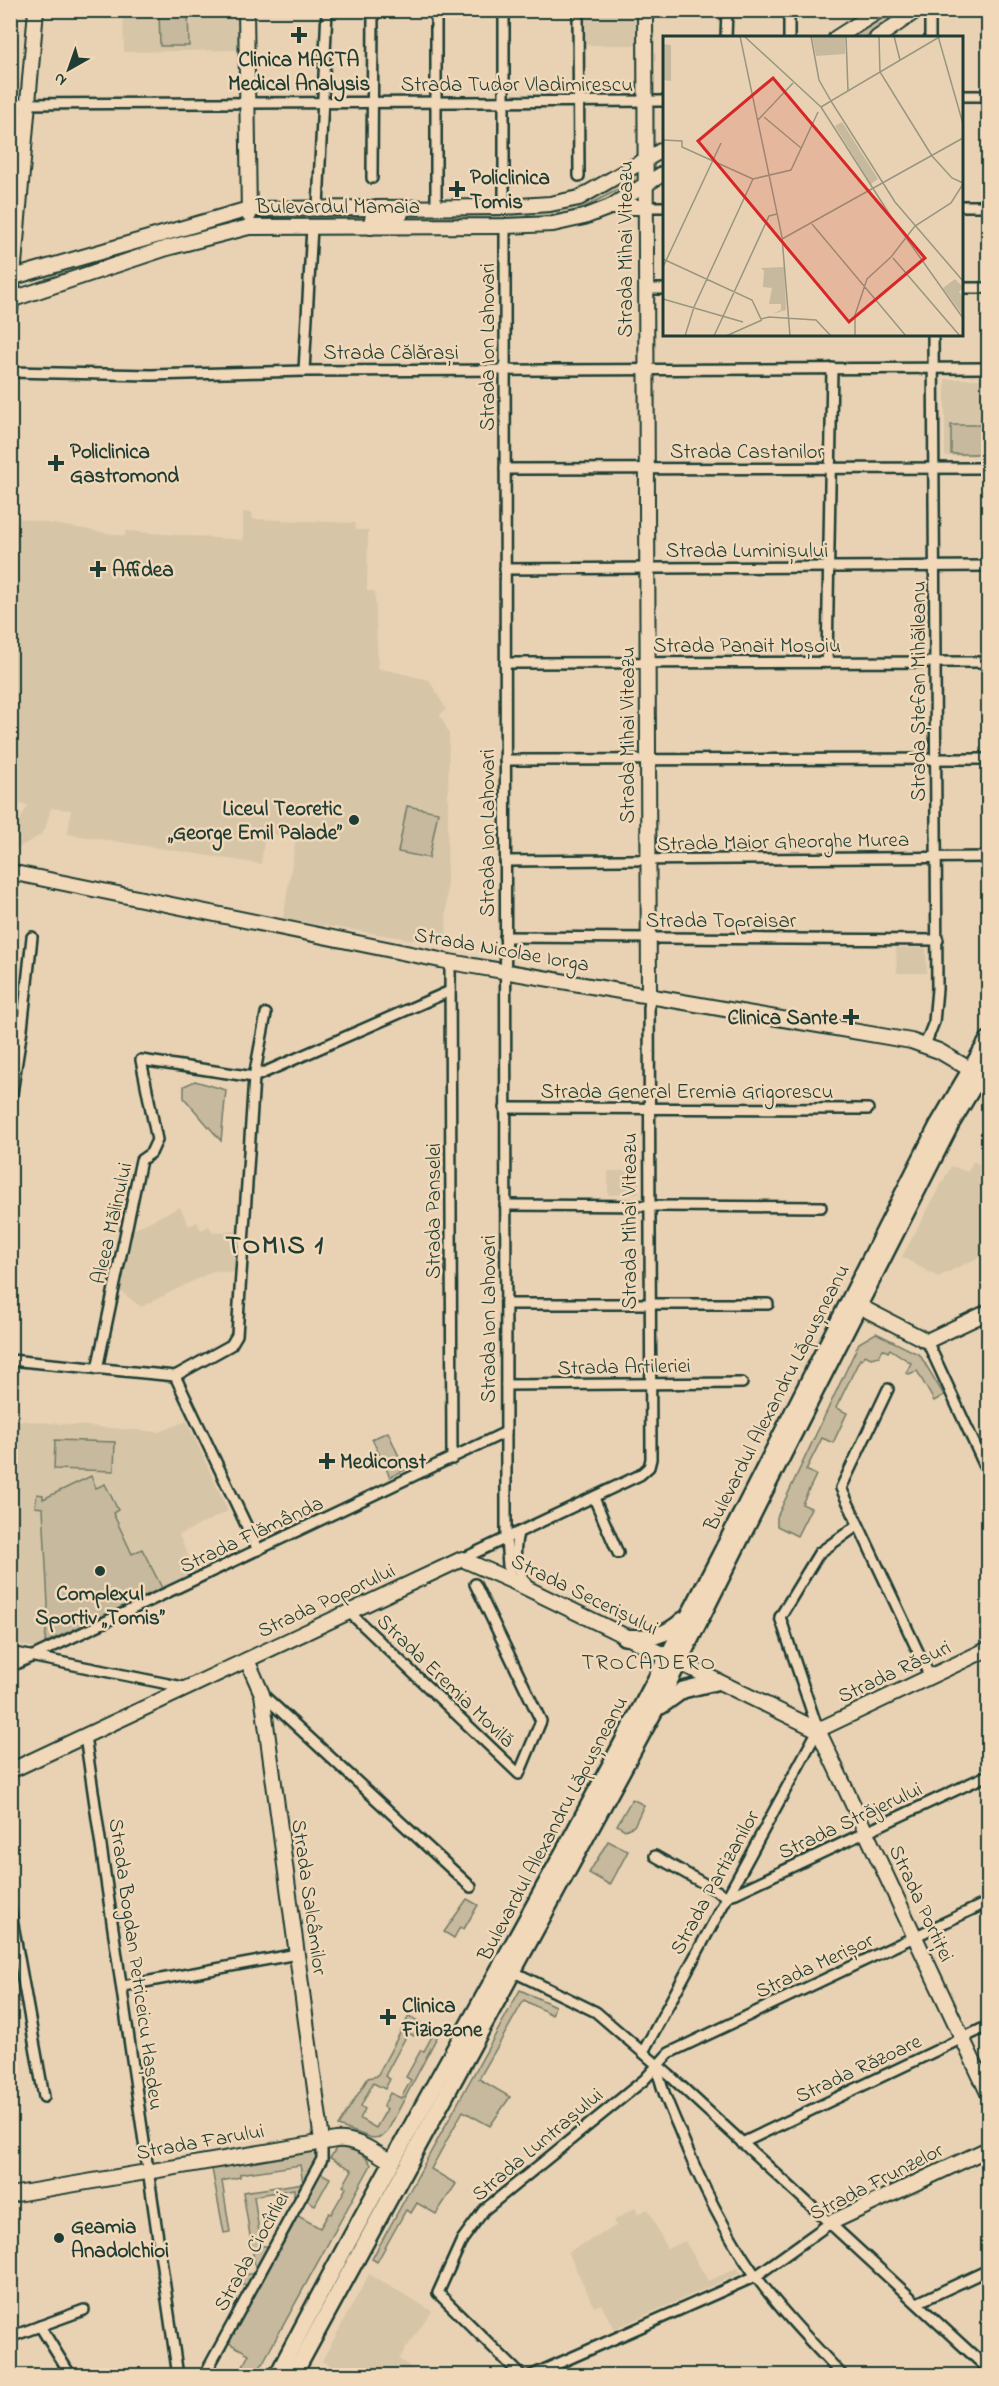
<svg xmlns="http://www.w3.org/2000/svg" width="999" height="2386" viewBox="0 0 999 2386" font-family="'Indie Flower',sans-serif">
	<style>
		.built { fill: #d7c5a8 }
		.green { fill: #c6b99d; stroke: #727b68; stroke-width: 1.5 }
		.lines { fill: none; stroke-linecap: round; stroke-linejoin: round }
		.street-casing { stroke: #1f3d34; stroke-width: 14 }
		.secondary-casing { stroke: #1f3d34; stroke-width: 18 }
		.primary-casing { stroke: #1f3d34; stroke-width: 20 }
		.street { stroke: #f0d8b8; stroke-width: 9 }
		.secondary { stroke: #f0d8b8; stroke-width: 14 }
		.primary { stroke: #f0d8b8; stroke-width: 15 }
		.poi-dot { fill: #1f3d34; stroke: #f0d8b8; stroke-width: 2 }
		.labels { text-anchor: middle; stroke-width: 5; stroke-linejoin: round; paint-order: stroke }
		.poi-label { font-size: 21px; font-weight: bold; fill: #1f3d34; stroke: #f0d8b8; text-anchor: start }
		.street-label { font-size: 21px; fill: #1f3d34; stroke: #f0d8b8 }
		.neighbourhood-label { font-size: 22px; letter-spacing: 1.5px; fill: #1f3d34; stroke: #f0d8b8 }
		.district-label { font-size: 27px; font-weight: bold; letter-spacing: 1.5px; fill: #1f3d34; stroke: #f0d8b8 }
		.inset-road { fill: none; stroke: #989680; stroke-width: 1.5 }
		.view { fill: #d62828; fill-opacity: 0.15; stroke: #d62828; stroke-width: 3 }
		.inset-edge { fill: none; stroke: #1f3d34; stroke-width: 3 }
	</style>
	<rect width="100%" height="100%" fill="#e8d2b3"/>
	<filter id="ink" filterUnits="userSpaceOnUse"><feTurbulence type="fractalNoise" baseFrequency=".0167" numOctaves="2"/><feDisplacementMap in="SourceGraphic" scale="12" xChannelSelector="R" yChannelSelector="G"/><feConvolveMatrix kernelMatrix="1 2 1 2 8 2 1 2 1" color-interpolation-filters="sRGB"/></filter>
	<g filter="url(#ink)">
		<g class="built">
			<path d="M123,11h115v39l-114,2z"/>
			<path d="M586,11h49l1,34h-50z"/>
			<rect x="945" y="379" width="43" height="77"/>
			<path d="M243,512l9,1 1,6 102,4 1,7h12l-1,61h8l3,77 51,12 17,29 -6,6 9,18 -3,212 -163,-26 13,-81 -31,-5 -4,31 -193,-30 3,-24 -20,-2 -6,21 -6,7 -28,16v-19l3,-2 14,-26 -17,-2 -1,-230 8,-55 107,18 1,-5 117,9z"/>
			<path d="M896,948h30l1,25h-30z"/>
			<path d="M988,1148v105l-50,24 -36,-20 49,-91 17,6 5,-11 8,4z"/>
			<path d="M608,1171h31v23l-31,1z"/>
			<path d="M180,1207l9,19 8,-4 4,8 8,-4 4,7 22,-2 1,42 -23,-2 -72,36 -21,-16 14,-62z"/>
			<path d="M10,1377l7,1 -3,42 145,12 28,-11 41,90 -49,24 17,37 -34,16 -20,-39 -10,5 -19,-42 4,-2 -21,-22 -5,-11 -49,23 -5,-6 6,14 5,97 -3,38 -8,5 -26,-5z"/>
			<path d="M635,2208l3,6 10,-5 19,40 18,-8 23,40 29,-13 4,5 -127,56 -13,-25 -7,3 -26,-55 48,-26 -3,-5z"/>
			<path d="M369,2274l63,37 -33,48 16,11 -4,5h-64l-25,-14z"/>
		</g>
		<g class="green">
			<path d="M159,11h29l1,35h-29z"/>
			<path d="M893,11h15l-43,26 -15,1z"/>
			<path d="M634,177l1,4 -54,28 -14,4 -40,6 -153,1 69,-9 135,-8z"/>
			<path d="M258,212h109l-1,9h-109z"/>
			<path d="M185,234l-7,5 -132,40 -1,-3z"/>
			<rect x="951" y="425" width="37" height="29"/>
			<path d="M407,806l31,6 -9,46 -31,-6z"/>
			<path d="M195,1081l31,9 -5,51 -37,-43v-12z"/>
			<path d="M876,1333l44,22 24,40 -10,6 -17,-30 -8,3 -3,-1 5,-10 -21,-14 -2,3 -5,-3 -4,7 -8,2 -6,-3 -3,5 -2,-1 -24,49 11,5 -14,30 -11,-5 -16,32 10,5 -14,29 9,4 -14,28 -20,-10v-9l82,-174z"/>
			<path d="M388,1432l17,38 -15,7 -18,-38z"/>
			<path d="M55,1440l60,2 -1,29 -60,-2z"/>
			<path d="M91,1476l5,12 9,-4 13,26 -5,3 19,41 10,-5 20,39 -117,55 3,-38 -5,-97 -8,-1 2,-13 6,1v4z"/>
			<path d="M632,1799l12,6 -10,21 -9,4 -8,-5z"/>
			<path d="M608,1841l20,10 -18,34 -21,-12z"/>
			<path d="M467,1899l11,6 -14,24 -4,-2 -6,11 -10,-6z"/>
			<path d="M520,1990l35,16 -3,9 -28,-15 -45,79 31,18 -20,29 -27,-15 -32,58 25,15 -20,30 -19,-11 -6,10 -5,-3 -29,52 -5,-3z"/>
			<path d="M409,2016l12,7 -7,13 -6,-3 -23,43 5,3 -5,10 -12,-6 -12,23 4,3 -5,10 16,9 11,-19 -4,-2 7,-14 11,5 10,-18 -5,-3 15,-27 3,1 11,-20 4,2 -52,99 -5,5 -10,1 -34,-12 30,-48 9,-2z"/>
			<path d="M337,2147c12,1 29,6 34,18l-115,210h-15l2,-4 -2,-1 8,-16 -22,-12 66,-116 -3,-2 29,-52 11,6 -15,27 -9,-5 -8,16 22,12 9,-15 2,1 15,-26 -3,-2 9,-16 -22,-12z"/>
			<path d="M318,2151l1,7 -21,38h-4v-7l-40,7 7,50h7l1,2 -18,36 -12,2 -2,-10 19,-3 -13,-81 60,-9 -3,-18 -60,9v3l-18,4 8,51 -6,1 -12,-64z"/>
		</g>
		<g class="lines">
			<defs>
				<g id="street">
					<path d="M436,10v196"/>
					<path d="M504,10v197"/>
					<path d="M578,10l1,166"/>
					<path d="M789,10v28"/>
					<path d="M930,10v28"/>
					<path d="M726,38l1,-28"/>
					<path d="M962,96h26"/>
					<path d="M10,104l654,-3"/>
					<path d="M372,178l1,-168"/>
					<path d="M962,206h26"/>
					<path d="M318,207l9,-197"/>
					<path d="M646,207h18"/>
					<path d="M505,226l1,1312 2,28 6,16"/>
					<path d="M962,288h26"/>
					<path d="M646,289h18"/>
					<path d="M304,371l8,-144"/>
					<path d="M10,372l141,3 153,-4 684,-3"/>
					<path d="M505,469l483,-1"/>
					<path d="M505,569l483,-3"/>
					<path d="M827,662l5,-294"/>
					<path d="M505,663l483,-1"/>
					<path d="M505,760l483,-1"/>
					<path d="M505,861l483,-4"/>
					<path d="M505,937l433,3"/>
					<path d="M450,962l2,497"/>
					<path d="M925,1045l9,-23 3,-33 -4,-655"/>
					<path d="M254,1077l196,-86"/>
					<path d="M10,1106l12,-77 10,-92"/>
					<path d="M505,1108l363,1"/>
					<path d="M505,1205l316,2"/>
					<path d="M506,1304h262"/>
					<path d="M927,1341l61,132"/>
					<path d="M10,1360l165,16 56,-31 6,-10 17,-258 12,-63"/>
					<path d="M97,1369l44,-209 10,-7 6,-13 -16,-80 113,17"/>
					<path d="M175,1376l83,174"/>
					<path d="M506,1385l236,-2"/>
					<path d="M888,1389l-47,99 89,189"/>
					<path d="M594,1498l24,55"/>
					<path d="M518,1533c-5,20 -3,36 10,53"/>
					<path d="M462,1559l178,-84 9,-8 2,-8 -2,-462"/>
					<path d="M349,1612l170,162 22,-53 -66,-137"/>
					<path d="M10,1652l178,36"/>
					<path d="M10,1667l496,-235"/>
					<path d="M262,1694l209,193"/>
					<path d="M85,1736l93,640"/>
					<path d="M655,1856l71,40 10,-3 252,-118"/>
					<path d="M10,1908l34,189"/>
					<path d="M514,1972l82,40 73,63 319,294"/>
					<path d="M123,1986l174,-32"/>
					<path d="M643,2052l175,-322 -38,-113 39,-64 39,-28"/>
					<path d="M657,2065c3,22 13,43 22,64 20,51 45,102 76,146 26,36 58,69 88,101"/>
					<path d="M742,2143l246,-117"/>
					<path d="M917,2303l71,-33"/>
					<path d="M40,2326l31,50"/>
					<path d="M10,2337l74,-27"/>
					<path d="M204,2376l118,-217v-18"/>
					<path d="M522,2376l-84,-83 24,-53 22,-30 160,-130 25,-27 319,-151"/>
					<path d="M530,2376l226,-100 74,-53"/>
				</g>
				<g id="secondary">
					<path d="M246,10l3,205"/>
					<path d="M645,10l4,987"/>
					<path d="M836,38l44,-28"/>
					<path d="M877,38l40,-28"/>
					<path d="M610,207h36"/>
					<path d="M371,227l1,-8 29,-5"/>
					<path d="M10,278l239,-69 255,-2 46,-3 29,-6 85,-49"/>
					<path d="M10,300l157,-52 82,-21 256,-1 48,-2 31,-7 26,-10 54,-34"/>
					<path d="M10,311l26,-301"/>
					<path d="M10,872l440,90 461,79 28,10 39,23"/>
					<path d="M859,1306l68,35 61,-29"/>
					<path d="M247,1660l15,34 60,447"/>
					<path d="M818,1730l170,363"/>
					<path d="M818,1730l170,-81"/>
					<path d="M10,1771l452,-212 52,23 304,148"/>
					<path d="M10,2195l326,-55c21,-2 38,12 56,22"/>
					<path d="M830,2223l158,-74"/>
				</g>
				<g id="primary">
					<path d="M624,1637c24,2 41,0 59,-17"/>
					<path d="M661,1706l22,-16 32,-8"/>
					<path d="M277,2376c98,-190 206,-374 307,-562 123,-227 237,-459 354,-689l50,-85"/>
					<path d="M293,2376l361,-664 107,-214 190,-374 37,-62"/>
				</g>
			</defs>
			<use href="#street" class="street-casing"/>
			<use href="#secondary" class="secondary-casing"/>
			<use href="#primary" class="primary-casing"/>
			<use href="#street" class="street"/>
			<use href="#secondary" class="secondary"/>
			<use href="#primary" class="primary"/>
		</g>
	</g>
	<g class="poi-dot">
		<path d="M296 26h6v6h6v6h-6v6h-6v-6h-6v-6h6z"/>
		<path d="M454 180h6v6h6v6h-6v6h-6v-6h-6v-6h6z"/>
		<path d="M53 454h6v6h6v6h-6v6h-6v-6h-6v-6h6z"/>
		<path d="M95 560h6v6h6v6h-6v6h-6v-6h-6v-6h6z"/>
		<circle cx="354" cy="820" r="6"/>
		<path d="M848 1008h6v6h6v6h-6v6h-6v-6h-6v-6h6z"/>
		<path d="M324 1452h6v6h6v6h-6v6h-6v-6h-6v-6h6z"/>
		<circle cx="100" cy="1571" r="6"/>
		<path d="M385 2008h6v6h6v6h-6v6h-6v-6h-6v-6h6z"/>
		<circle cx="59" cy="2238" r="6"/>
	</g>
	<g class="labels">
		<g class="poi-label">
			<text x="299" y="66" text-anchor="middle">Clinica MACTA<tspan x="299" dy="24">Medical Analysis</tspan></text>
			<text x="470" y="184">Policlinica<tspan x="470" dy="24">Tomis</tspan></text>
			<text x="70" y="458">Policlinica<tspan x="70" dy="24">Gastromond</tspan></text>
			<text x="112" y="576">Affidea</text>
			<text x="342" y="815" text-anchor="end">Liceul Teoretic<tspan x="342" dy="24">„George Emil Palade”</tspan></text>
			<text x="838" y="1024" text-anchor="end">Clinica Sante</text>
			<text x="340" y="1468">Mediconst</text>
			<text x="100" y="1600" text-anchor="middle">Complexul<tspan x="100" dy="24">Sportiv „Tomis”</tspan></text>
			<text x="402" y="2012">Clinica<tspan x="402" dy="24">Fiziozone</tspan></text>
			<text x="71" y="2233">Geamia<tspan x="71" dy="24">Anadolchioi</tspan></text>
		</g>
		<g class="street-label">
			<text x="517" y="91">Strada Tudor Vladimirescu</text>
			<text x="338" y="213">Bulevardul Mamaia</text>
			<text transform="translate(625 249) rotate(-90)" y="7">Strada Mihai Viteazu</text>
			<text transform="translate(487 347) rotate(-90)" y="7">Strada Ion Lahovari</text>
			<text x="391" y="359">Strada Călărași</text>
			<text x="747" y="458">Strada Castanilor</text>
			<text x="747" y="557">Strada Luminișului</text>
			<text x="747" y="652">Strada Panait Moșoiu</text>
			<text transform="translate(918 691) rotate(-90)" y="7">Strada Ștefan Mihăileanu</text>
			<text transform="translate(627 735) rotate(-90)" y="7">Strada Mihai Viteazu</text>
			<text transform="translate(487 833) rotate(-90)" y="7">Strada Ion Lahovari</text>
			<text transform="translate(783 841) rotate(-1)" y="7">Strada Maior Gheorghe Murea</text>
			<text x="721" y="927">Strada Topraisar</text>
			<text transform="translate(502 949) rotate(10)" y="7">Strada Nicolae Iorga</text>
			<text x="687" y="1098">Strada General Eremia Grigorescu</text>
			<text transform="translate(433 1211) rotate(-90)" y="7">Strada Panselei</text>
			<text transform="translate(629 1221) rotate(-90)" y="7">Strada Mihai Viteazu</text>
			<text transform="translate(111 1223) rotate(-77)" y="7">Aleea Mălinului</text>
			<text transform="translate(488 1319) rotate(-90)" y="7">Strada Ion Lahovari</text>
			<text transform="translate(624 1366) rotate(-1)" y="7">Strada Artileriei</text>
			<text transform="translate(776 1397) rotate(-63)" y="7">Bulevardul Alexandru Lăpușneanu</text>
			<text transform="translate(251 1534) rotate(-25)" y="7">Strada Flămânda</text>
			<text transform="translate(585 1594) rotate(26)" y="7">Strada Secerișului</text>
			<text transform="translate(326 1600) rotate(-25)" y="7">Strada Poporului</text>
			<text transform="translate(894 1671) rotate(-25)" y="7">Strada Răsuri</text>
			<text transform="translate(446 1680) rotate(44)" y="7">Strada Eremia Movilă</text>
			<text transform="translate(850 1820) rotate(-25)" y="7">Strada Străjerului</text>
			<text transform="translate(552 1828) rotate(-62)" y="7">Bulevardul Alexandru Lăpușneanu</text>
			<text transform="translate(714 1882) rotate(-61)" y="7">Strada Partizanilor</text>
			<text transform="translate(310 1897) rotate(82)" y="7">Strada Salcâmilor</text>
			<text transform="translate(922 1903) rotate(65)" y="7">Strada Portiței</text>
			<text transform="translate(137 1964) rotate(82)" y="7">Strada Bogdan Petriceicu Hașdeu</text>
			<text transform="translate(814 1965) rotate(-25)" y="7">Strada Merișor</text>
			<text transform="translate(858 2068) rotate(-25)" y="7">Strada Răzoare</text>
			<text transform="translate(200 2141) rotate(-10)" y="7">Strada Farului</text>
			<text transform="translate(537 2144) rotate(-40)" y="7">Strada Luntrașului</text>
			<text transform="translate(876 2181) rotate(-27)" y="7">Strada Frunzelor</text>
			<text transform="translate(251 2251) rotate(-61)" y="7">Strada Ciocîrliei</text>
		</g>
		<g class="neighbourhood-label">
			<text x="649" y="1669">TROCADERO</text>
		</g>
		<g class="district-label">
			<text x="275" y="1253">TOMIS 1</text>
		</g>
	</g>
	<g transform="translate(663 36)">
		<rect width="300" height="300" fill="#e8d2b3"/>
		<path d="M149,0h33v18l-29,2zM0,8l8,1v36l-8,-1zM179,86l36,57 -7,5 -36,-58zM121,231l2,43 -14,4 9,-4v-6h-12l3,-16 -9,-1 1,-16 -3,-3zM292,243l8,8 -4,5 4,5 -1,17 -19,-26z" fill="#c6b99d"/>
		<path class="inset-road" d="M77,0l42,201 8,99M81,0l77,71 69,108 73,103M148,0l8,44 12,21 110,-65M183,0l2,55M216,0l1,36 52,84 20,22 11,5M231,0l6,24M275,0l25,88M158,71l10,-6 64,101 68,79M101,81l37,31M95,84l35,-37M0,104l19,1v6l71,32M90,143l38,-9 27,-58M149,188l94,112M119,203l181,-101M230,222l67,78M0,223l89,41 9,19 8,-2M0,231l58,-124M0,263l80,23M106,281l47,3 15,16M22,300l9,-29 59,-128M51,300l55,-120 8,-2M63,300l36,-16M192,300v-21l12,-36 24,-22 24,-31 36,-23 12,-19"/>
		<path class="view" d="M110,42l152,180 -76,64 -151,-181z"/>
		<rect width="300" height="300" class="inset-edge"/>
	</g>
	<rect width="999" height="2386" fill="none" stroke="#f0d8b8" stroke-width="36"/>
	<rect x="18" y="18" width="963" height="2350" fill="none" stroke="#1f3d34" stroke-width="2" filter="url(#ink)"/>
	<g transform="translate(69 69) rotate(220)" stroke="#f0d8b8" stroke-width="4.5" paint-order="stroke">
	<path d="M0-4.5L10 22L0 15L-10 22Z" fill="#1f3d34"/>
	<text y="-9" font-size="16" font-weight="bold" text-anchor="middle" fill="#1f3d34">N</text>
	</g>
</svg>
